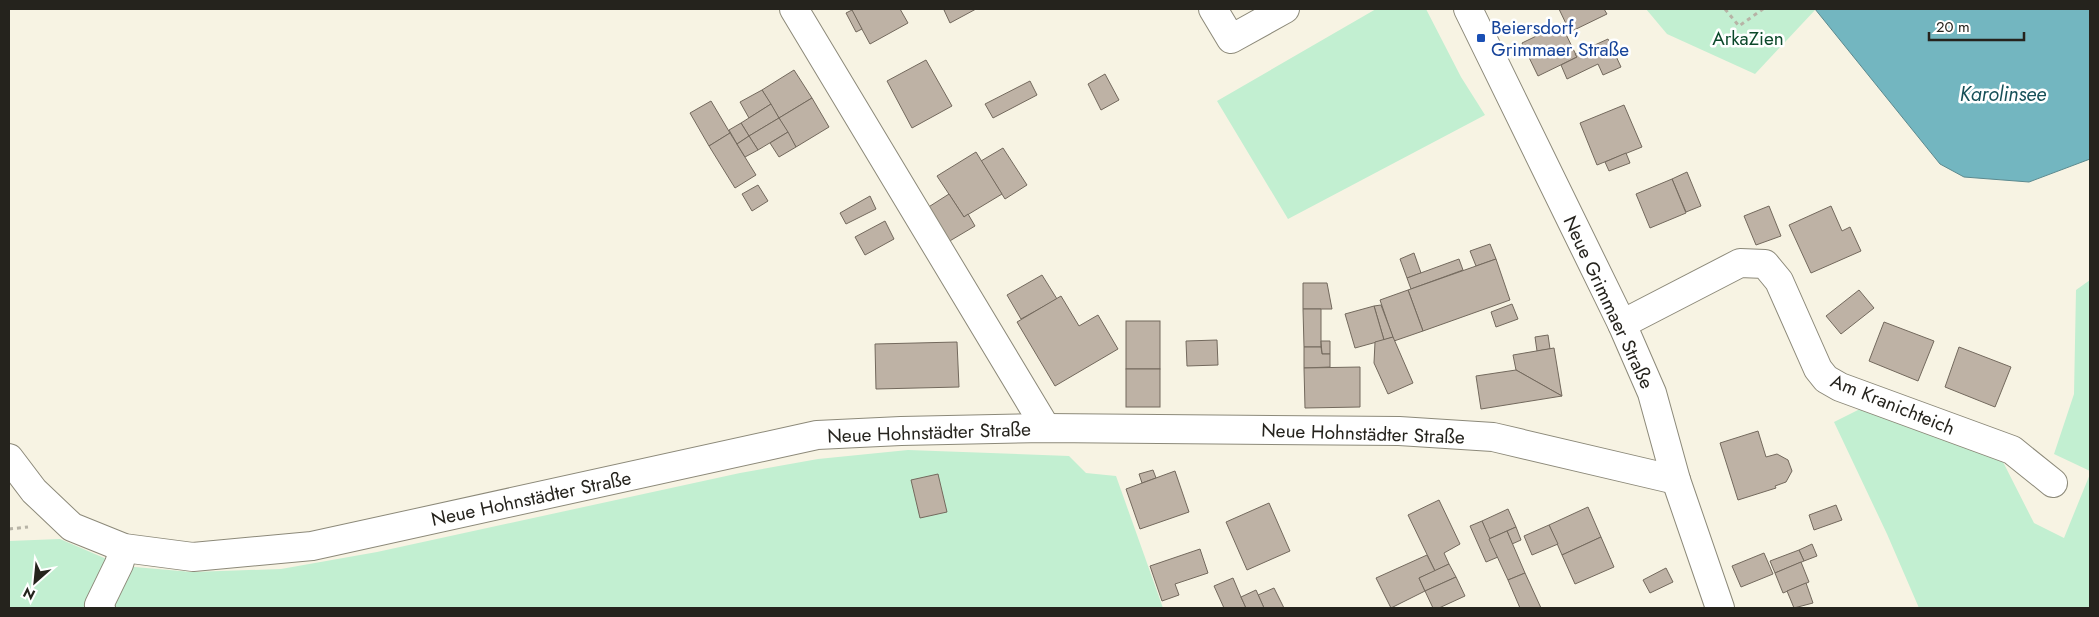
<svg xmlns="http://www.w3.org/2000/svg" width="2099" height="617" viewBox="0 0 2099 617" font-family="Jost,sans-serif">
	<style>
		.green { fill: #c2efd1 }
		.water { fill: #73b6c0; stroke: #5c8a8f }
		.building { fill: #beb2a5; stroke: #73695d }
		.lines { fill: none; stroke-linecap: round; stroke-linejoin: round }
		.minor-casing { stroke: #8c8979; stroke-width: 30 }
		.path { stroke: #b7b3a6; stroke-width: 3; stroke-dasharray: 4 4; stroke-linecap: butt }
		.minor { stroke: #fff; stroke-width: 28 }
		.transit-dot { fill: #1a4fb4; stroke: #fff; stroke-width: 2 }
		.labels { text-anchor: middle; stroke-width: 5; stroke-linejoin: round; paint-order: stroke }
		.transit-label { font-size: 19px; fill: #164399; stroke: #fff; text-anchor: start }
		.park-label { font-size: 19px; fill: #0c492b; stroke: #fff }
		.street-label { font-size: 19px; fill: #25231d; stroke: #fff }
		.water-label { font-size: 20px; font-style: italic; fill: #165058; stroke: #fff }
	</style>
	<rect width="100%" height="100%" fill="#f7f3e3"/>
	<g class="green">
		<path d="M1376,9h50l35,68 24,38 -197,104 -71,-118z"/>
		<path d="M1646,9h170l-61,65 -88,-40z"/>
		<path d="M2090,280v191l-36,-17 20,-60 2,-104z"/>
		<path d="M1866,406l134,50 34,67 30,15 26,-64v134h-171l-32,-74 -53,-112z"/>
		<path d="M908,450l161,6 17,17 30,3 47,132h-1154v-67l51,-2 63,27 69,6 89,-3 96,-17 363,-79 78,-14z"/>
	</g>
	<path class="water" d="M1815,9h275v150l-61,23 -65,-5 -24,-13z"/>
	<g class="building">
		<path d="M851,9h49l8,14 -38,21z"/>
		<path d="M947,9h29l-26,14 -6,-13z"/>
		<path d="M1559,9h45l3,5 -37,18z"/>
		<path d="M852,10l10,19 -6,3 -10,-19z"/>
		<path d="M1561,24l16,33 -39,19 -16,-33z"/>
		<path d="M1608,39l13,28 -18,8 -5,-11 -31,15 -6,-14 16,-8 -2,-3z"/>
		<path d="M926,60l26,46 -40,22 -25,-47z"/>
		<path d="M794,70l18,28 -33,20 -17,-28z"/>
		<path d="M1105,74l14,26 -18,10 -13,-26z"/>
		<path d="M1030,81l7,14 -44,23 -8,-14z"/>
		<path d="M762,90l9,14 -22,14 -9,-16z"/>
		<path d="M812,98l17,29 -33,20 -17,-29z"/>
		<path d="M711,101l19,32 -21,13 -19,-33z"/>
		<path d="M771,104l8,14 -30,18 -8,-13z"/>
		<path d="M1624,105l18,42 -45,18 -17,-42z"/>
		<path d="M779,118l9,14 -30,18 -9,-14z"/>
		<path d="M741,123l8,13 -12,8 -8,-14z"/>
		<path d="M788,132l8,15 -17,10 -9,-14z"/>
		<path d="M730,133l26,42 -21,13 -26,-42z"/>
		<path d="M749,136l9,14 -13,7 -8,-13z"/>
		<path d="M1003,148l24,37 -22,14 -24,-38z"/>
		<path d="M976,152l26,42 -38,23 -27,-41z"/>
		<path d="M1626,153l4,10 -21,8 -4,-9z"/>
		<path d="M1687,172l14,34 -15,6 -14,-33z"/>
		<path d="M1672,179l14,34 -36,15 -14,-34z"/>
		<path d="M758,185l10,16 -16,10 -10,-17z"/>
		<path d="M949,194l15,23 4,-3 7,12 -27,16 -21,-34z"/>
		<path d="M870,196l6,13 -30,15 -6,-11z"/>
		<path d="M1769,206l12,30 -25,9 -12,-29z"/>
		<path d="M1831,206l11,25 8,-4 11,24 -50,22 -22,-48z"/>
		<path d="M885,221l9,18 -29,16 -10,-18z"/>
		<path d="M1490,244l6,15 -20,7 -6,-15z"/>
		<path d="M1414,253l7,20 -14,5 -7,-19z"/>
		<path d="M1459,259l4,11 -52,19 -4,-11z"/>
		<path d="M1496,259l14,41 -87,31 -15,-41z"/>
		<path d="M1042,275l15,24 -36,20 -14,-24z"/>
		<path d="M1303,283h24l5,26h-29z"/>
		<path d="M1408,290l15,41 -29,10 -14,-41z"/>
		<path d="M1859,290l15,18 -33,26 -15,-18z"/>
		<path d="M1061,296l18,30 19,-11 20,34 -63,37 -38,-64z"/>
		<path d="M1512,304l6,15 -22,8 -5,-15z"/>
		<path d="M1381,305l12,32 -9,3 -10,-34z"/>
		<path d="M1374,306l10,34 -29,8 -10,-34z"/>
		<path d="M1303,309h18v38h-17z"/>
		<rect x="1126" y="321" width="34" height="48"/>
		<path d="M1884,322l50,19 -16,40 -49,-20z"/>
		<path d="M1548,335l2,14 -13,2 -2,-14z"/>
		<path d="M1393,337l20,46 -25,11 -14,-31 1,-21z"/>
		<path d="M1217,340l1,25 -31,1 -1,-25z"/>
		<path d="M1321,341h9v13h-8z"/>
		<path d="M957,342l2,45 -83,2 -1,-45z"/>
		<path d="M1304,347h17l1,7h8v13l-26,1z"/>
		<path d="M1959,347l52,20 -16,40 -50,-20z"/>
		<path d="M1554,348l8,48 -46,-26 -3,-15z"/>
		<path d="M1360,367v40l-55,1 -1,-40z"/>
		<rect x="1126" y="369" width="34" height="38"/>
		<path d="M1516,370l46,26 -81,13 -5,-33z"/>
		<path d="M1758,431l8,26 11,-3 11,6 4,11 -6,11 -11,4 1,2 -38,12 -18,-57z"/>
		<path d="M1153,470l3,8 -14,5 -3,-9z"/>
		<path d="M1175,471l14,41 -49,17 -14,-40z"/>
		<path d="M938,474l9,38 -27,6 -9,-38z"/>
		<path d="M1439,500l21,44 -16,9 5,11 -14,7 -27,-56z"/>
		<path d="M1269,503l21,48 -43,19 -21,-48z"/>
		<path d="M1836,505l6,15 -28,10 -5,-15z"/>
		<path d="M1588,507l13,30 -39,18 -13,-30z"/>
		<path d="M1508,509l8,18 -27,12 -7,-18z"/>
		<path d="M1482,521l16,36 -12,5 -16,-36z"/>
		<path d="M1549,525l9,19 -26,11 -8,-19z"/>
		<path d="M1516,527l5,13 -9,4 -5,-13z"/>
		<path d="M1507,531l18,42 -17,7 -19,-41z"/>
		<path d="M1601,537l13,30 -39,17 -13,-29z"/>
		<path d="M1812,544l5,12 -13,5 -5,-11z"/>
		<path d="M1200,549l8,24 -33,11 4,11 -17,6 -12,-35z"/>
		<path d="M1799,550l5,11 -29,12 -5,-12z"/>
		<path d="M1764,553l9,21 -32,13 -9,-21z"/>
		<path d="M1427,555l8,16 -16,7 6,13 -34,17 -15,-30z"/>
		<path d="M1801,562l8,20 -26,11 -8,-20z"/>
		<path d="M1449,564l7,13 -31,14 -6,-13z"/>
		<path d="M1666,568l7,14 -23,11 -7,-13z"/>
		<path d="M1525,573l16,35h-21l-12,-28z"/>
		<path d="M1456,577l9,19 -26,12h-6l-8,-17z"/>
		<path d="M1233,578l8,19 5,11h-22l-10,-22z"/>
		<path d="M1806,583l7,20 -19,5 -7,-17z"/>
		<path d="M1274,588l10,20h-20l-6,-13z"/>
		<path d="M1256,590l8,18h-18l-5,-11z"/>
	</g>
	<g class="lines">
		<defs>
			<g id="minor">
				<path d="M794,9l252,419"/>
				<path d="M1213,9l18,30 54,-30"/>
				<path d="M1468,9l154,315 30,69 24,87 44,128"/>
				<path d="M1622,324l118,-61 25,1 14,17 39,88 8,10 14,8 172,63 41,33"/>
				<path d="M9,458l25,33 38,36 52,21 69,9 119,-11 505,-111 84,-4 145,-3 353,3 94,6 183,43"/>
				<path d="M101,608l-2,-3 20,-41 5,-16"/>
			</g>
		</defs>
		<use href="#minor" class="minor-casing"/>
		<g class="path">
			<path d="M1725,9l14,17 24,-17"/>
			<path d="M9,529l19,-2"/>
		</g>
		<use href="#minor" class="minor"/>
	</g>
	<rect class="transit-dot" x="1476" y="33" width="10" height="10" rx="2.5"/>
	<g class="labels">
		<g class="transit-label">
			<text x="1491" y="34">Beiersdorf,<tspan x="1491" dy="22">Grimmaer Straße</tspan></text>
		</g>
		<g class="park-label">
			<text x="1748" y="45">ArkaZien</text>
		</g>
		<g class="street-label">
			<text transform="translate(1609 302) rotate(65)" y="7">Neue Grimmaer Straße</text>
			<text transform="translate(1893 404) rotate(22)" y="7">Am Kranichteich</text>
			<text transform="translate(929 432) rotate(-2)" y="7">Neue Hohnstädter Straße</text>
			<text transform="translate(1363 433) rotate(2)" y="7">Neue Hohnstädter Straße</text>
			<text transform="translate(531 498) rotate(-12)" y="7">Neue Hohnstädter Straße</text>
		</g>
		<g class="water-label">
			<text x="2003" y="101">Karolinsee</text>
		</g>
	</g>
	<rect width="2099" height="617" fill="none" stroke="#25231d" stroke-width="20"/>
	<g transform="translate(35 582) rotate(207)" stroke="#ffffff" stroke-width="4" paint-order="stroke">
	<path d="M0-4L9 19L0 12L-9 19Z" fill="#25231d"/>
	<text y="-8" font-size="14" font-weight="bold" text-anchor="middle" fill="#25231d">N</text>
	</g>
	<path d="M1929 32v8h95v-8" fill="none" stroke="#25231d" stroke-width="2.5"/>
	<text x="1936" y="32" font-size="15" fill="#25231d" stroke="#ffffff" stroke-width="4" paint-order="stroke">20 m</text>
</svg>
